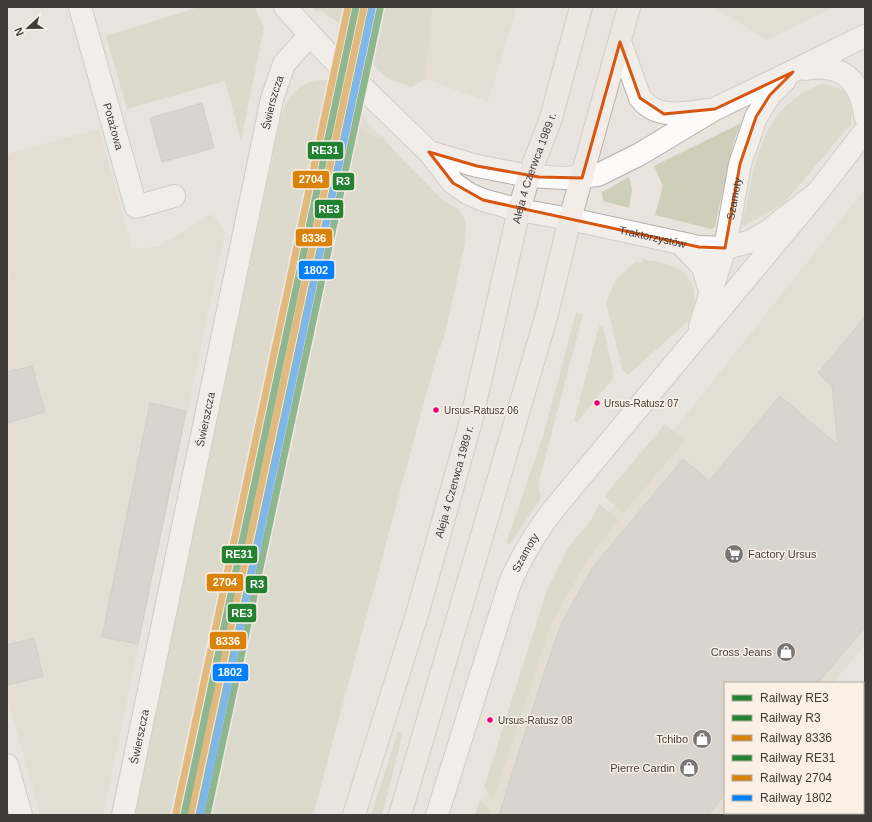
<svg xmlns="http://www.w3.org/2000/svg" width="872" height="822" viewBox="0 0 872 822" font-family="Arial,sans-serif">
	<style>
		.built { fill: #dfd6ca }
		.green { fill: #cecfba }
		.building { fill: #cbc1bc; stroke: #b6b2ae }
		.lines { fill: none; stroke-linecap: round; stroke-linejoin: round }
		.minor-casing { stroke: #b3afaa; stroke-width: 24 }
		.major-casing { stroke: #beb0a7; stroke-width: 24 }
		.minor { stroke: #fcfbfa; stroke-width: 22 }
		.major { stroke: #f2ebe6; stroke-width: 22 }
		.rail-1-casing { stroke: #faf0e6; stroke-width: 10 }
		.rail-2-casing { stroke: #faf0e6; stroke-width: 10 }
		.rail-3-casing { stroke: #faf0e6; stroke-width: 10 }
		.rail-4-casing { stroke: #faf0e6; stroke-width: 10 }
		.rail-5-casing { stroke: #faf0e6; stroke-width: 10 }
		.rail-6-casing { stroke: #faf0e6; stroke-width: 10 }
		.rail-1 { stroke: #238132; stroke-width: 7 }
		.rail-2 { stroke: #238132; stroke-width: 7 }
		.rail-3 { stroke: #d9830b; stroke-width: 7 }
		.rail-4 { stroke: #238132; stroke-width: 7 }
		.rail-5 { stroke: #d9830b; stroke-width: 7 }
		.rail-6 { stroke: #0080ff; stroke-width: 7 }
		.marked { fill: none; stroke: #d75610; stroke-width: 3; stroke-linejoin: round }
		.bus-dot { fill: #e5007d; stroke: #faf0e6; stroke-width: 1.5 }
		.labels { text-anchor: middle; stroke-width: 3; stroke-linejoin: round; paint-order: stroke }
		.bus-label { font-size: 10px; fill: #403c38; stroke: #faf0e6; text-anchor: start }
		.street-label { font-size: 11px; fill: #403c38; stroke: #faf0e6 }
		.poi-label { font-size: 11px; fill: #403c38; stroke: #faf0e6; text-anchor: end }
		.line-badge { stroke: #faf0e6; stroke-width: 1.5 }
		.badge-label { font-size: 11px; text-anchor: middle; font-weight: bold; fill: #fff }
	</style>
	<rect width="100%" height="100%" fill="#e8e3dd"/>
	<g class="built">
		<path d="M346,7h37l-13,54 -4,-1 1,-8 -13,-4 2,-9 -15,-3z"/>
		<path d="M433,7h84l-29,94 -63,-22z"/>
		<path d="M714,7h121l-69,33z"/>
		<path d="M328,97l16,3 1,1 -1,7 15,4 41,47 -116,656h-149l147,-703z"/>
		<path d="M99,129l33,120 25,-2 55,-33 13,18 -122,583h-63l-33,-118v-417l3,-1 -3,-10v-115z"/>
		<path d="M865,189v456l-32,38h-108v129l-2,3h-245l31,-98 55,-148z"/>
	</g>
	<g class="green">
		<path d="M199,7h56l9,21 -23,113 -16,-60 -98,28 -21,-73z"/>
		<path d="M312,7h34l-3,19 -23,-16 -2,3z"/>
		<path d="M383,7h50l-8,72 -14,8c-7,-4 -11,-4 -18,-6 -9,-4 -17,-14 -23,-20z"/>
		<path d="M327,80l4,2 -160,733h-36l147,-703c9,-21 21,-33 45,-32z"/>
		<path d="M821,84c27,2 33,15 30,40l-67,79 -40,23 -2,-2c14,-60 15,-114 79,-140z"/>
		<path d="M741,123l-8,21 -18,83 -4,2 -56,-14 8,-29 -9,-20z"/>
		<path d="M357,127l23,12v-5l16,19 48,48 14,8 8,12 -1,23 -20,90 -9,24 -123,457h-104z"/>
		<path d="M629,177l3,12 -3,19 -26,-7 -1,-9z"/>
		<path d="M642,259c10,2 22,3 31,7 24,10 26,35 15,55l-60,54 -6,-6 -16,-67 9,-21 20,-19 7,1z"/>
		<path d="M576,312l7,2 -45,171 3,13 -31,46 -4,-1 38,-110z"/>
		<path d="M599,326l4,1 11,47 -2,6 -35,42 -3,-1z"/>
		<path d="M665,424l20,17 -61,72 -20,-17z"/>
		<path d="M599,504l20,16 -32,40 -36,65 -58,175 -9,-13 63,-197 22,-44 23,-27z"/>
		<path d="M398,732l5,1 -21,82h-11z"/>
		<path d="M480,799l10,12 -1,4h-14z"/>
	</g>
	<g class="building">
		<path d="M202,103l12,45 -52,14 -12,-44z"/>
		<path d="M865,317v310l-47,56h-93v111l-17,21h-209l47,-148 16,-45 31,-55 90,-108 26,22 71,-85 58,49 -6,-59 -14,-13z"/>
		<path d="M32,366l13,46 -38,11v-51z"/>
		<path d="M150,403l36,8 -48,233 -36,-7z"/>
		<path d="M34,638l9,38 -36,9v-40z"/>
	</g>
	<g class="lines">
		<defs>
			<g id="minor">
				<path id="s1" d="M80,7l56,200 38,-11"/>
				<path id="s2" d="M285,7l44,48 100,97 24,31 16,11 14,6 36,10 51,9 129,28 26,1 24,-6 19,-11 49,-38 48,-62"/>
				<path d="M620,42l20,56c17,22 44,15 68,12"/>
				<path d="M805,69c37,-7 56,12 60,47"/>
				<path d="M429,152l48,14 52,10 36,2 33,-3 42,-21 75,-45 150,-73"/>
				<path d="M680,243l23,24 8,27"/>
				<path id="s3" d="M700,326l25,-78 15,-84 16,-47 14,-22 15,-15"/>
				<path d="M7,765l14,50"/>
				<path id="s4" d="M123,815l149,-716 12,-35 26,-29"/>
				<path id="s5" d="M437,815l74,-235c13,-28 27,-52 47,-76l259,-311"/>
			</g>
			<g id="major">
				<path id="s6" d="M354,815l64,-204 53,-190 48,-211 10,-34 22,-58 30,-111"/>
				<path d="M400,815l147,-501 23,-95 59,-212"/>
			</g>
		</defs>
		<use href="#minor" class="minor-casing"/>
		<use href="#major" class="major-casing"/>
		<use href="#minor" class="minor"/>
		<use href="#major" class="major"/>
		<defs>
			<path id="rail-1" d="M199,815l173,-808"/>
			<path id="rail-2" d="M207,815l173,-806"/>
			<path id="rail-3" d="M191,813l173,-806"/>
			<path id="rail-4" d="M184,815l172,-808"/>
			<path id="rail-5" d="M176,813l172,-806"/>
			<path id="rail-6" d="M200,815l172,-805"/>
		</defs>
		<use href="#rail-1" class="rail-1-casing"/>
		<use href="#rail-2" class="rail-2-casing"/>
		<use href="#rail-3" class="rail-3-casing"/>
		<use href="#rail-4" class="rail-4-casing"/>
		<use href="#rail-5" class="rail-5-casing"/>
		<use href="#rail-6" class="rail-6-casing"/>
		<use href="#rail-1" class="rail-1"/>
		<use href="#rail-2" class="rail-2"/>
		<use href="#rail-3" class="rail-3"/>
		<use href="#rail-4" class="rail-4"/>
		<use href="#rail-5" class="rail-5"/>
		<use href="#rail-6" class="rail-6"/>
	</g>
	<path d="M0 0H872V822H0ZM620,42l20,56 24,16 51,-5 78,-37 -23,23 -14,22 -16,47 -15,84 -26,-1 -216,-47 -30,-17 -24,-31 48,14 62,11 43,1z" fill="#e8e3dd" fill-opacity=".55" fill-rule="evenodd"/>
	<path class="marked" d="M620,42l20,56 24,16 51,-5 78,-37 -23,23 -14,22 -16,47 -15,84 -26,-1 -216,-47 -30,-17 -24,-31 48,14 62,11 43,1z"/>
	<defs>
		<symbol id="supermarket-disc" viewBox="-11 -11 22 22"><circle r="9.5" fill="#7b7672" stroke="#faf0e6"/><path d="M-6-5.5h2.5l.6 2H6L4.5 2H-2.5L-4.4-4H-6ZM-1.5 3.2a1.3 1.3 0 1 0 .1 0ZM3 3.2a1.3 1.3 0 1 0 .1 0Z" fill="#fff"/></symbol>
		<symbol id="shop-disc" viewBox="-11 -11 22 22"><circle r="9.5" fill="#7b7672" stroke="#faf0e6"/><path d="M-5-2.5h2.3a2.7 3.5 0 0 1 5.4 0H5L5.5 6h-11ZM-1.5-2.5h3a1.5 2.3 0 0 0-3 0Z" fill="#fff"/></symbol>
	</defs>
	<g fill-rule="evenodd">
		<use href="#supermarket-disc" x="723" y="543" width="22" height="22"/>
		<use href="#shop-disc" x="775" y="641" width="22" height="22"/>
		<use href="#shop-disc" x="691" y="728" width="22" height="22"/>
		<use href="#shop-disc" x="678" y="757" width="22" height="22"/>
	</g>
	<g class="bus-dot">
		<circle cx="597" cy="403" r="3.5"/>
		<circle cx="436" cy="410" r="3.5"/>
		<circle cx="490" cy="720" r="3.5"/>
	</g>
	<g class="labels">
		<g class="bus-label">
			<text x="604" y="407">Ursus-Ratusz 07</text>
			<text x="444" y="414">Ursus-Ratusz 06</text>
			<text x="498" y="724">Ursus-Ratusz 08</text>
		</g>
		<g class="street-label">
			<text dy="4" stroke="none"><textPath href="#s4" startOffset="728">Świerszcza</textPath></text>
			<text dy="4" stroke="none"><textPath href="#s1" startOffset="124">Potażowa</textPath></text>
			<text dy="4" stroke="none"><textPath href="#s6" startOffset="672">Aleja 4 Czerwca 1989 r.</textPath></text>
			<text dy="4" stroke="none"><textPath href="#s3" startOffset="132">Szamoty</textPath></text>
			<text dy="4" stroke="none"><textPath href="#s2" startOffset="452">Traktorzystów</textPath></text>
			<text dy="4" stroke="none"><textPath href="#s4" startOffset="404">Świerszcza</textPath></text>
			<text dy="4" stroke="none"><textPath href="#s6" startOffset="348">Aleja 4 Czerwca 1989 r.</textPath></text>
			<text dy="4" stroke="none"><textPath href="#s5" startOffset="277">Szamoty</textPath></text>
			<text dy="4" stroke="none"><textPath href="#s4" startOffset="80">Świerszcza</textPath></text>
		</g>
		<g class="poi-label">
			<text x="748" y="558" text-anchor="start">Factory Ursus</text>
			<text x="772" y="656">Cross Jeans</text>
			<text x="688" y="743">Tchibo</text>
			<text x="675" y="772">Pierre Cardin</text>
		</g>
	</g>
	<g class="line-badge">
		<rect x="307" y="141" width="37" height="19" rx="4" fill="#238132"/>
		<rect x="292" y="170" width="38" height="19" rx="4" fill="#d9830b"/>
		<rect x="332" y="172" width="23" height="19" rx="4" fill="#238132"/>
		<rect x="314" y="199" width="30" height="20" rx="4" fill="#238132"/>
		<rect x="295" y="228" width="38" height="19" rx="4" fill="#d9830b"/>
		<rect x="298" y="260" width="37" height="20" rx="4" fill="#0080ff"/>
		<rect x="221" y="545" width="37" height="19" rx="4" fill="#238132"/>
		<rect x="206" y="573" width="38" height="19" rx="4" fill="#d9830b"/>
		<rect x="245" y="575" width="23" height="19" rx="4" fill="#238132"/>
		<rect x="227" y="603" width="30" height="20" rx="4" fill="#238132"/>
		<rect x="209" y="631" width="38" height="19" rx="4" fill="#d9830b"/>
		<rect x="212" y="663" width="37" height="19" rx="4" fill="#0080ff"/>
	</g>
	<g class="badge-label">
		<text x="325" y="154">RE31</text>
		<text x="311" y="183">2704</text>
		<text x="343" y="185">R3</text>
		<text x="329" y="213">RE3</text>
		<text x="314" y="242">8336</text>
		<text x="316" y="274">1802</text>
		<text x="239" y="558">RE31</text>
		<text x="225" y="586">2704</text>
		<text x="257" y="588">R3</text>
		<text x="242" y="617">RE3</text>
		<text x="228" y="645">8336</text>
		<text x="230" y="676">1802</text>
	</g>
	<rect width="872" height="822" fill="none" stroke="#403c38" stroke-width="16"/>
	<rect x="724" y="682" width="140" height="132" fill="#faf0e6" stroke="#b0a8a0"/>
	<rect x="732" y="695" width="20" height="6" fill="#238132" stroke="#b0a8a0"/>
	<text x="760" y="702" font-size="12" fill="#403c38">Railway RE3</text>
	<rect x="732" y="715" width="20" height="6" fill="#238132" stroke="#b0a8a0"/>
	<text x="760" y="722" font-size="12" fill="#403c38">Railway R3</text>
	<rect x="732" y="735" width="20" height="6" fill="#d9830b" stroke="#b0a8a0"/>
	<text x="760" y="742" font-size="12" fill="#403c38">Railway 8336</text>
	<rect x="732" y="755" width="20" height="6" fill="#238132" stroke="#b0a8a0"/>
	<text x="760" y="762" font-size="12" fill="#403c38">Railway RE31</text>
	<rect x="732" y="775" width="20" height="6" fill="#d9830b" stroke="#b0a8a0"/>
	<text x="760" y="782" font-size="12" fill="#403c38">Railway 2704</text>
	<rect x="732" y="795" width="20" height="6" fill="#0080ff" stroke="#b0a8a0"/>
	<text x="760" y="802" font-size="12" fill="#403c38">Railway 1802</text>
	<g transform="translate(28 28) rotate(248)" stroke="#faf0e6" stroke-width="3" paint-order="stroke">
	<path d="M0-3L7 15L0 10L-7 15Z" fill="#403c38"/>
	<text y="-6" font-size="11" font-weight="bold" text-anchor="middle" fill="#403c38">N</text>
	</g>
</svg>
